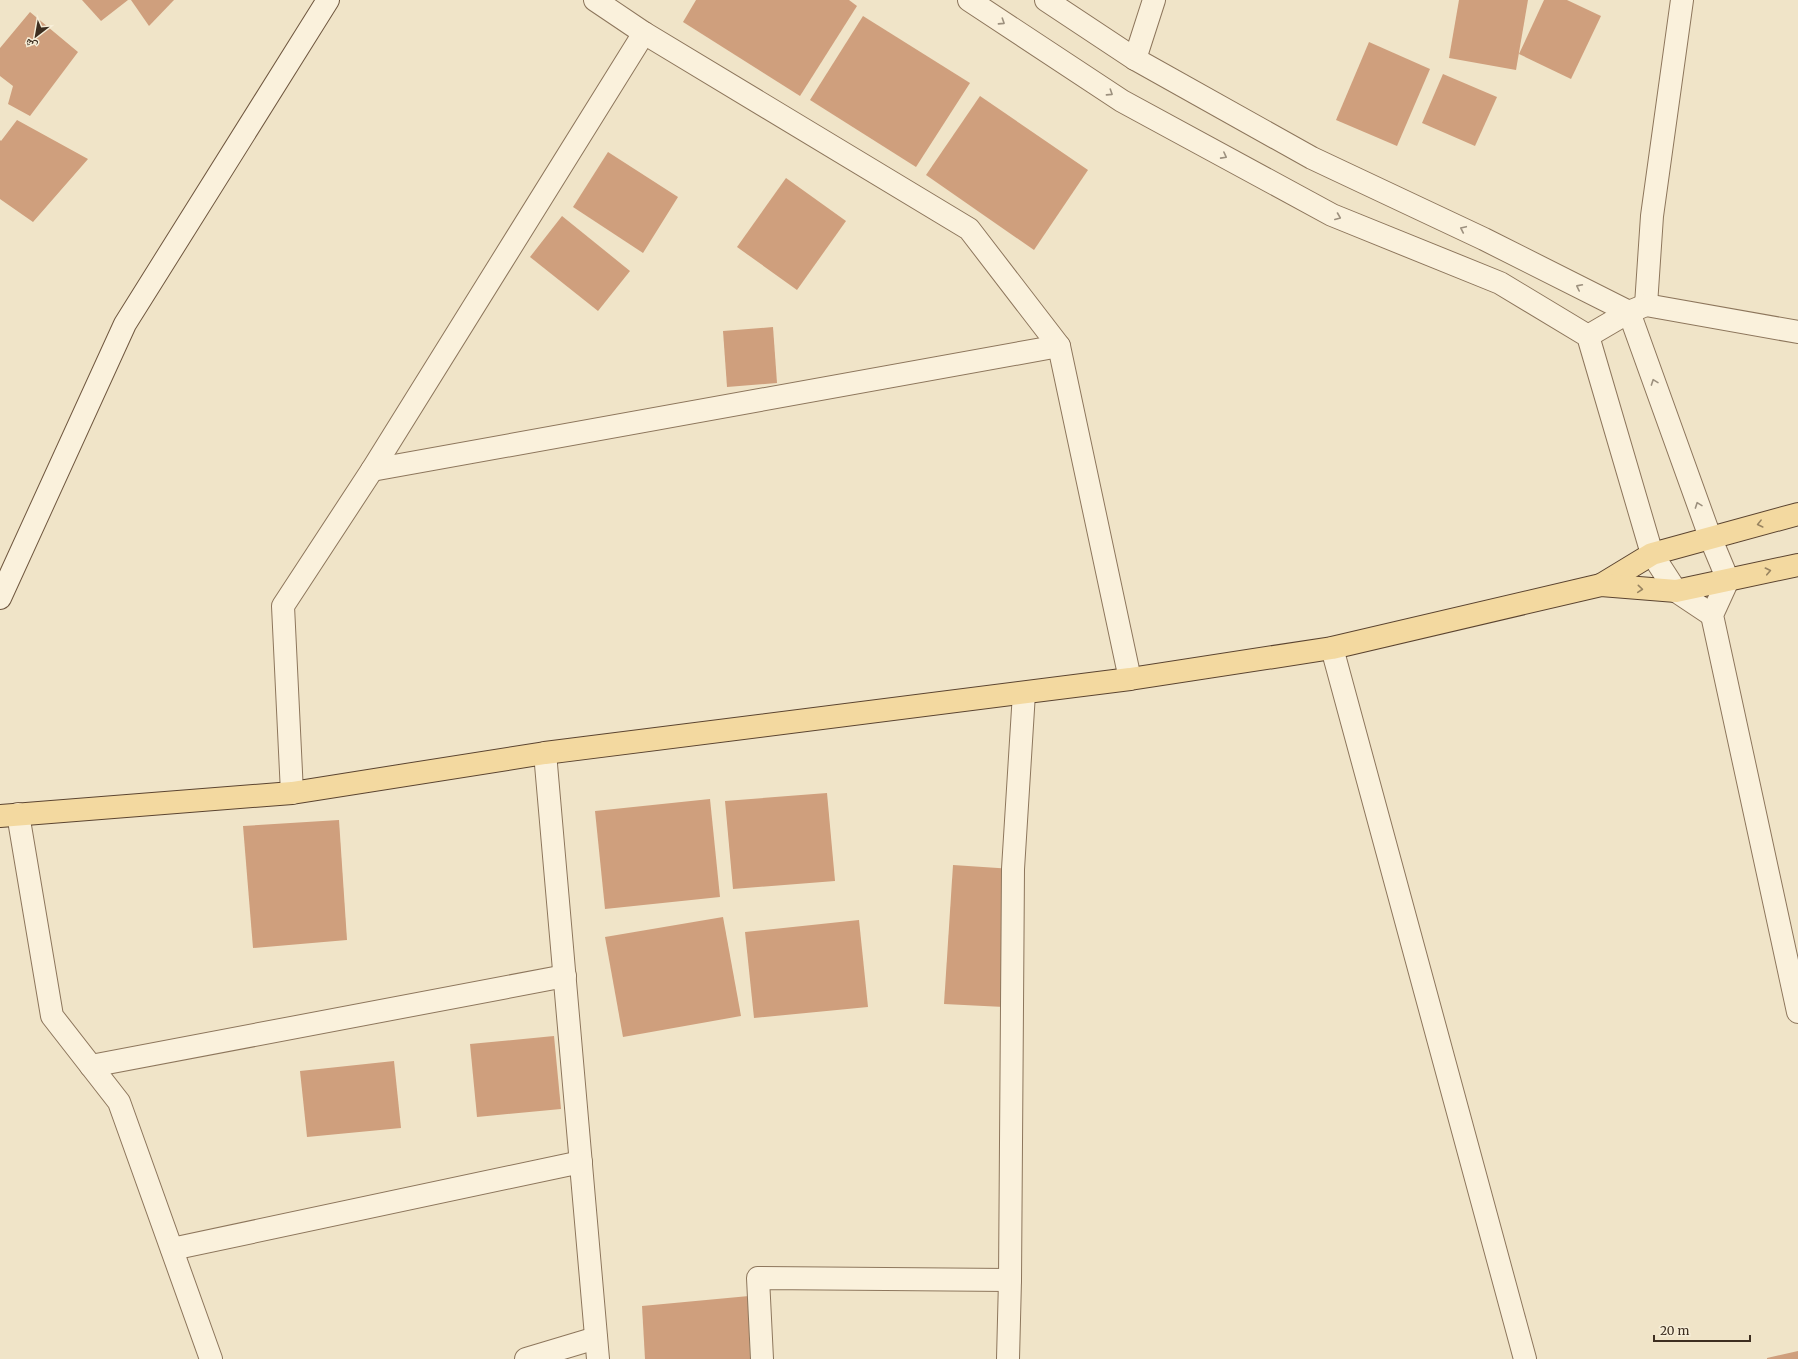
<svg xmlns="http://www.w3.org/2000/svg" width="1798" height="1359" viewBox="0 0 1798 1359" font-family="Merriweather,'Noto Naskh Arabic',serif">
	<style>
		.building { fill: #cf9f7d }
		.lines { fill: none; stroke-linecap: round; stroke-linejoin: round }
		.minor-casing { stroke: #8d765c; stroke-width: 24 }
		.secondary-casing { stroke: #6f573f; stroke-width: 24 }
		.primary-casing { stroke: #5b4430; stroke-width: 24 }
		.minor { stroke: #faf1dc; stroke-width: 22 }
		.secondary { stroke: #faf1dc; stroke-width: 22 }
		.primary { stroke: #f3d9a0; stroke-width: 22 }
		.oneway { stroke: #9c907e }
		.oneway2 { stroke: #988460 }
	</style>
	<rect width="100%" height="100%" fill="#f0e4c8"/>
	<g class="building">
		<path d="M82,0h46l-27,21z"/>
		<path d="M131,0h43l-25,26z"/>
		<path d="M696,0h153l8,6 -57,90 -117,-74z"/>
		<path d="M1459,0h69l-12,70 -67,-12z"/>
		<path d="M1544,0h23l34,16 -30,63 -52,-25z"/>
		<path d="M30,12l48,40 -48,64 -22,-12 5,-18 -13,-10v-28z"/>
		<path d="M863,16l107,67 -54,84 -106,-67z"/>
		<path d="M1369,42l61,27 -33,77 -61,-26z"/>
		<path d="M1443,74l54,23 -22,49 -53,-23z"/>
		<path d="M980,96l108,74 -54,80 -108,-75z"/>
		<path d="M17,120l71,39 -55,63 -33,-23v-59l1,1z"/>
		<path d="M608,152l70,45 -35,56 -70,-46z"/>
		<path d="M786,178l60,43 -49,69 -60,-43z"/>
		<path d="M562,216l68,55 -32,40 -68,-54z"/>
		<path d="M773,327l4,56 -50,4 -4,-56z"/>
		<path d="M827,793l8,88 -102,8 -8,-88z"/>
		<path d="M710,799l10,98 -115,12 -10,-98z"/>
		<path d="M339,820l8,120 -94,8 -10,-122z"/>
		<path d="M953,865l60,4 -9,138 -60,-3z"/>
		<path d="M723,917l18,99 -118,21 -18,-100z"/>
		<path d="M859,920l9,87 -114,11 -9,-86z"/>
		<path d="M554,1036l7,73 -84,8 -7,-73z"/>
		<path d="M394,1061l7,67 -94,9 -7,-66z"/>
		<path d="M749,1296l1,63h-105l-3,-53z"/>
		<path d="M1798,1351v8h-31v-1z"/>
	</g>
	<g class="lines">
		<defs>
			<g id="minor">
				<path d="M595,0l49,33 325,196 90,117 71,333"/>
				<path d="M969,0l153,101 210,114 168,68 88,53 64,218 24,37 36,24"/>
				<path d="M1046,0l89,59 177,99 172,81 145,73 81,225 18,43 -16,35 86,397"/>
				<path d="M1135,59l19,-59"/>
				<path d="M1646,305l6,-89 30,-216"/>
				<path d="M1588,336l41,-24 17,-7 152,27"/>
				<path d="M372,470l687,-124"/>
				<path d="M1332,648l193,711"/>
				<path d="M545,753l53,606"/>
				<path d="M292,793l-9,-187 89,-136 272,-437"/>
				<path d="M18,814l34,202 67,86 92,257"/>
				<path d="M91,1066l474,-90"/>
				<path d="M172,1249l409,-87"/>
				<path d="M526,1359l70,-21"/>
				<path d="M762,1359l-4,-81 252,2"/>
				<path d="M1008,1359l2,-79 3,-411 11,-176"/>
			</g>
			<path id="secondary" d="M0,598l125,-274 203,-324"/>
			<g id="primary">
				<path d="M1601,585l51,-31 146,-40"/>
				<path d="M0,816l292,-23 253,-40 585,-74 202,-31 269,-63 75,6 122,-26"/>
			</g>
		</defs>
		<use href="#minor" class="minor-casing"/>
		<use href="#secondary" class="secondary-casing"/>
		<use href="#primary" class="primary-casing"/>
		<use href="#minor" class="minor"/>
		<use href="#secondary" class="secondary"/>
		<use href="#primary" class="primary"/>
	</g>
	<defs><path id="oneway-chevron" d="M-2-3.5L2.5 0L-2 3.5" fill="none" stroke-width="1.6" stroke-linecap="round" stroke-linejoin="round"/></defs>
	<g class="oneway">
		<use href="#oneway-chevron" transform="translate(1002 22) rotate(33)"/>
		<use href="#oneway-chevron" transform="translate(1110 93) rotate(33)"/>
		<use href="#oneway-chevron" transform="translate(1224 156) rotate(28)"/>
		<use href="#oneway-chevron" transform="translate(1338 217) rotate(22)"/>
		<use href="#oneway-chevron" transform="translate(1463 229) rotate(-155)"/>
		<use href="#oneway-chevron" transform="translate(1579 287) rotate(-153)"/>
		<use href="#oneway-chevron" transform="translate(1654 382) rotate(-110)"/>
		<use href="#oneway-chevron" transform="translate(1698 505) rotate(-110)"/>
	</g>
	<g class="oneway2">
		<use href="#oneway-chevron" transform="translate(1760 524) rotate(166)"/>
		<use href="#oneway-chevron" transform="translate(1768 571) rotate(-12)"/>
		<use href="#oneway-chevron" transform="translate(1640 589) rotate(5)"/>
	</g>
	<g transform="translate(36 36) rotate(211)" stroke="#f7eed8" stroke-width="3" paint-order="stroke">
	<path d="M0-3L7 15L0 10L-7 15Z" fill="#3d2e20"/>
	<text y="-6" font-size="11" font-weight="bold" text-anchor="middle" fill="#3d2e20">ش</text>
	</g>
	<path d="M1654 1335v6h96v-6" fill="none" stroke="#3d2e20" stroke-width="2"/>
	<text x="1660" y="1335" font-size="12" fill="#3d2e20" stroke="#f7eed8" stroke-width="3" paint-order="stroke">20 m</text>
</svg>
